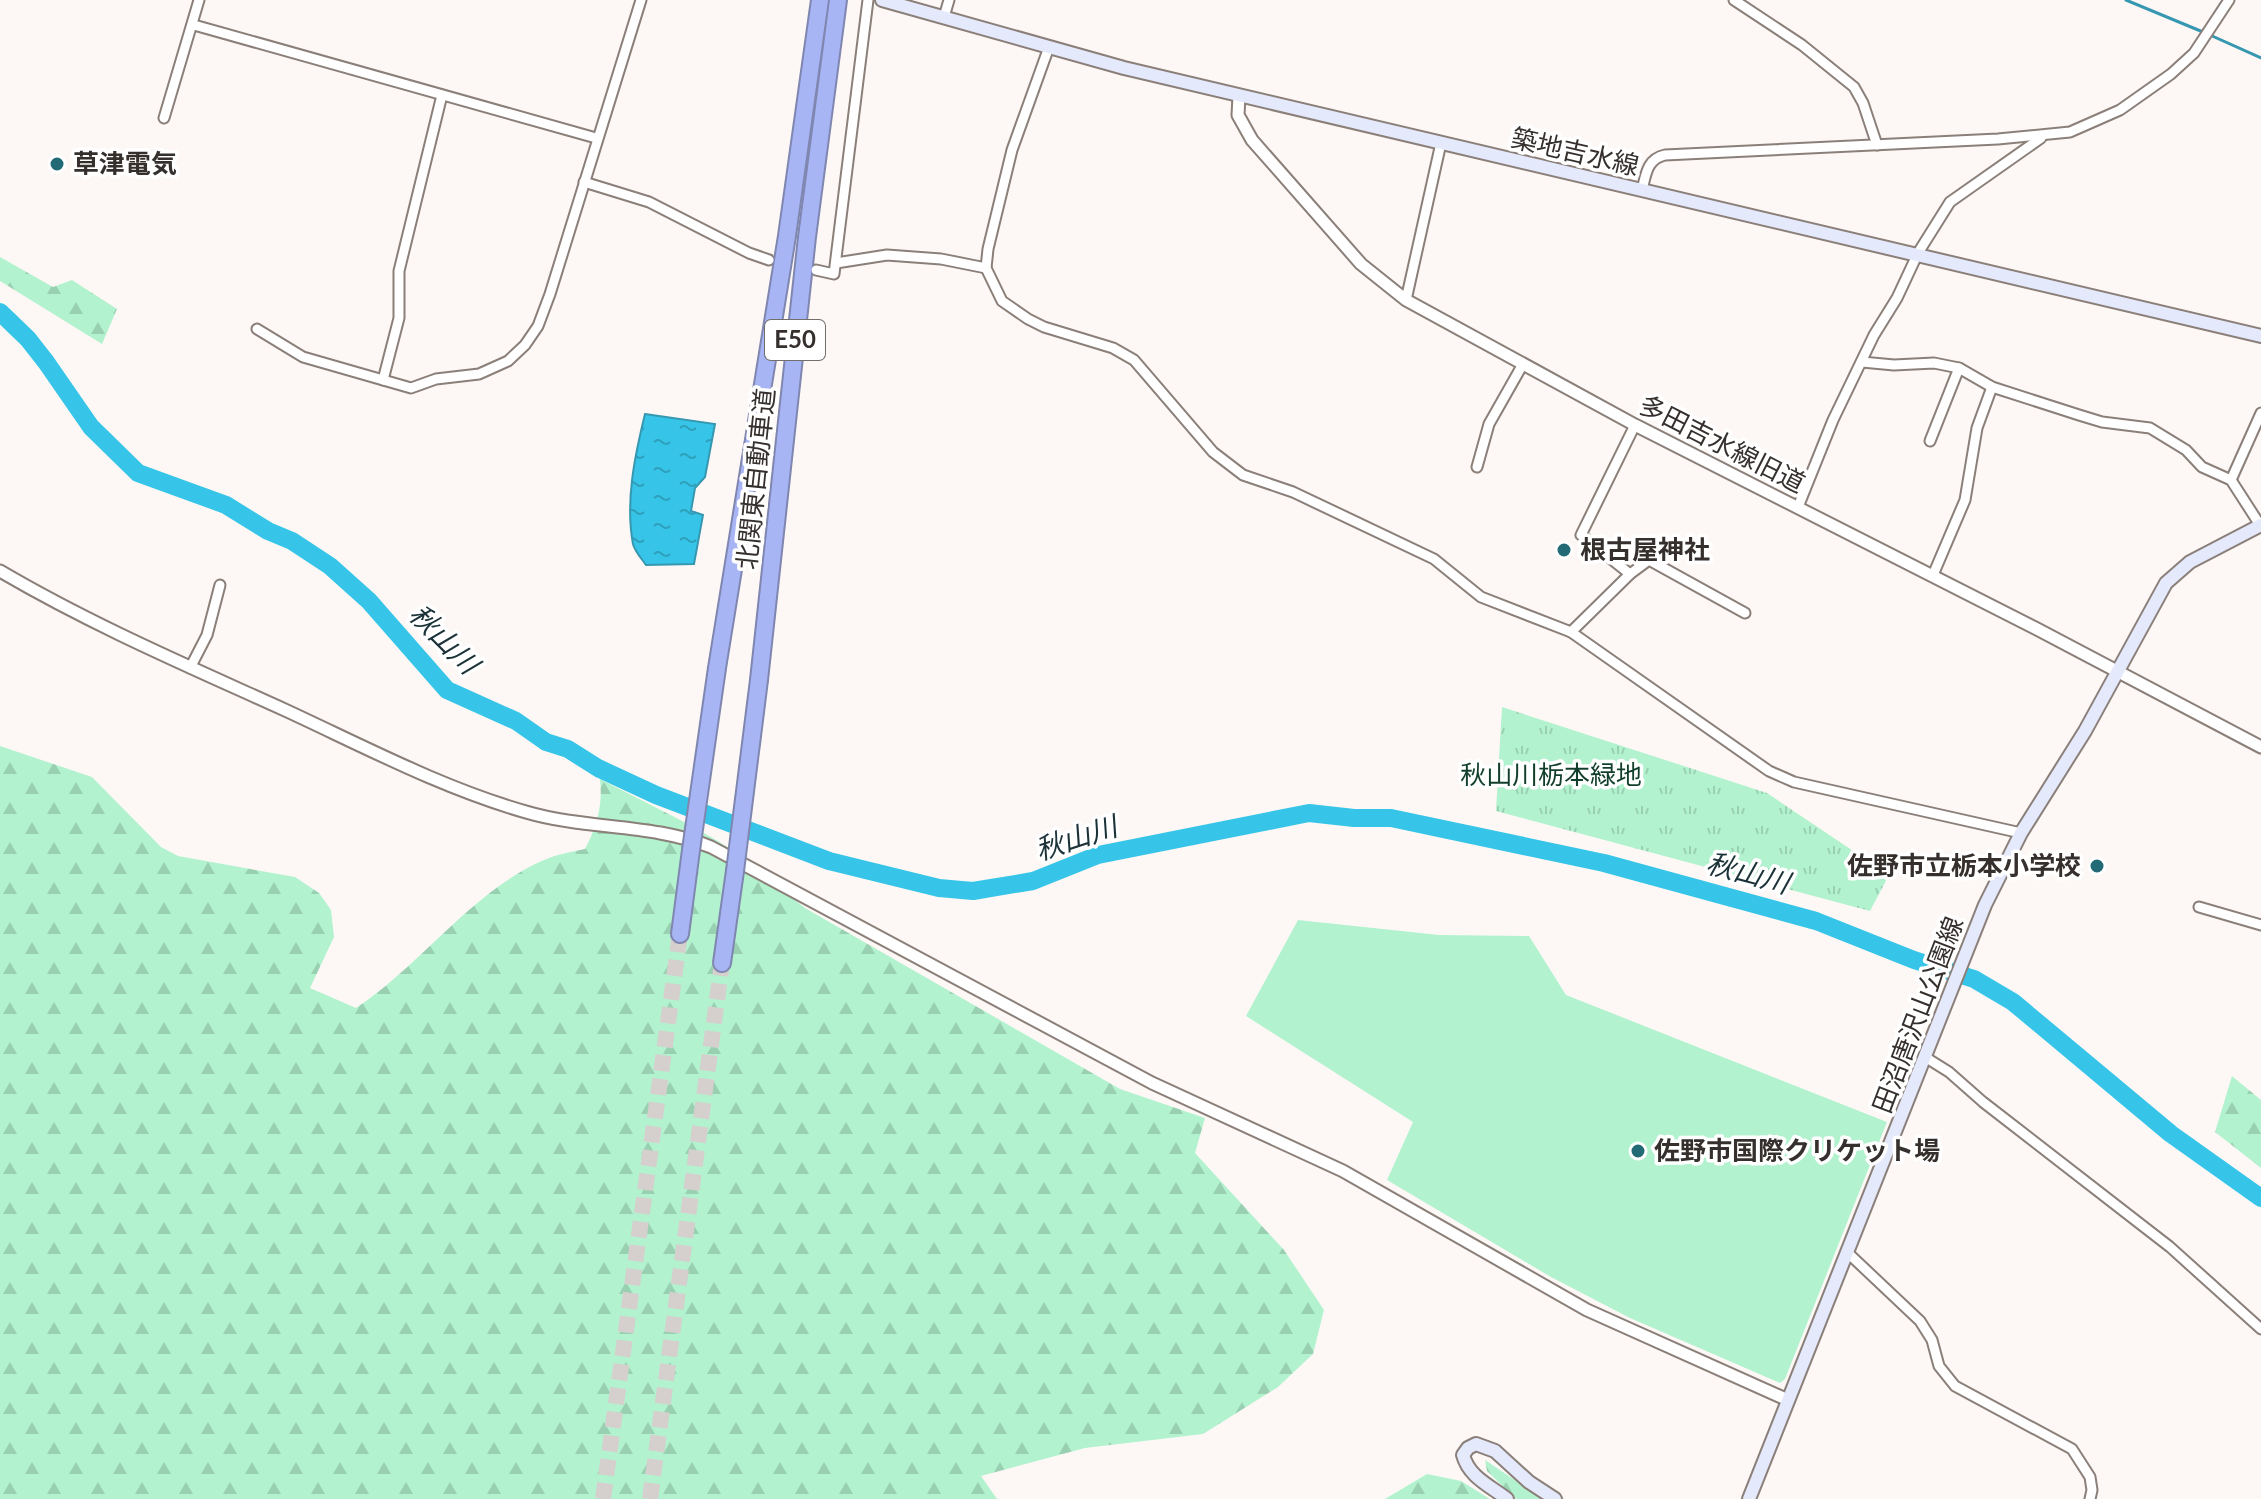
<svg xmlns="http://www.w3.org/2000/svg" width="2261" height="1499" viewBox="0 0 2261 1499" font-family="Lato,'Noto Sans JP',sans-serif">
	<style>
		.grass { fill: url(#grass-tufts) }
		.forest { fill: url(#forest-firs) }
		.pitch { fill: #b2f2cf }
		.water { fill: url(#water-ripples); stroke: #3698b0; stroke-width: 2 }
		.lines { fill: none; stroke-linecap: round; stroke-linejoin: round }
		.stream { stroke: #3698b0; stroke-width: 3 }
		.river { stroke: #36c5e8; stroke-width: 18 }
		.motorway-tunnel { stroke: #d5d0cd; stroke-width: 16; stroke-dasharray: 16 8; stroke-linecap: butt }
		.minor-casing { stroke: #8b7f79; stroke-width: 13 }
		.tertiary-casing { stroke: #8b7f79; stroke-width: 15 }
		.secondary-casing { stroke: #8b7f79; stroke-width: 16 }
		.motorway-casing { stroke: #7f86af; stroke-width: 20 }
		.minor { stroke: #fff; stroke-width: 9 }
		.tertiary { stroke: #fff; stroke-width: 11 }
		.secondary { stroke: #e5e9fc; stroke-width: 12 }
		.motorway { stroke: #a7b5f5; stroke-width: 16 }
		.motorway-bridge-casing { stroke: #7f86af; stroke-width: 20; stroke-linecap: butt }
		.motorway-bridge { stroke: #a7b5f5; stroke-width: 16 }
		.poi-dot { fill: #216a76; stroke: #fff; stroke-width: 3 }
		.labels { text-anchor: middle; stroke-width: 7; stroke-linejoin: round; paint-order: stroke }
		.shield { fill: #fff; stroke: #726e6c; stroke-width: 2 }
		.shield-label { font-size: 24px; font-weight: bold; fill: #35302d }
		.street-label { font-size: 26px; fill: #35302d; stroke: #fff }
		.poi-label { font-size: 26px; font-weight: bold; fill: #35302d; stroke: #fff; text-anchor: start }
		.park-label { font-size: 26px; fill: #113f2b; stroke: #fff }
		.water-label { font-size: 28px; font-style: italic; fill: #1b3238; stroke: #fff }
	</style>
	<defs>
		<pattern id="grass-tufts" width="24" height="20" patternUnits="userSpaceOnUse" patternTransform="scale(2)"><rect width="24" height="20" fill="#b2f2cf"/><path d="M3 7l-1-3M5 7V3M7 7l1-3M15 17l-1-3M17 17v-4M19 17l1-3" fill="none" stroke="#9ad0b2"/></pattern>
		<pattern id="forest-firs" width="22" height="20" patternUnits="userSpaceOnUse" patternTransform="scale(2)"><rect width="22" height="20" fill="#b2f2cf"/><path d="M5 1l3.5 6h-7zM16 11l3.5 6h-7z" fill="#9ad0b2"/></pattern>
		<pattern id="water-ripples" width="26" height="14" patternUnits="userSpaceOnUse" patternTransform="scale(2)"><rect width="26" height="14" fill="#36c5e8"/><path d="M2 4q2-2 4 0t4 0M15 11q2-2 4 0t4 0" fill="none" stroke="#2ea0bc"/></pattern>
	</defs>
	<rect width="100%" height="100%" fill="#fdf8f5"/>
	<path class="grass" d="M1502,707l265,86 122,82 -19,36 -374,-100z"/>
	<g class="forest">
		<path d="M0,257l53,30 19,-7 45,29 -15,35 -102,-63z"/>
		<path d="M0,746l92,31 69,70 17,9 117,21 24,16 12,17 3,27 -24,51 46,20c64,-42 116,-117 188,-148 13,-6 27,-8 41,-11 12,-23 18,-44 15,-70l94,48 32,19 79,62 315,181 85,29 -10,35 89,97 40,60 -11,44 -35,33 -75,47 -118,14 -104,28 16,23h-997z"/>
		<path d="M2232,1076l29,24v68l-46,-36z"/>
		<path d="M1485,1460l58,39h-27l-29,-28z"/>
		<path d="M1427,1474l34,7 29,18h-105z"/>
	</g>
	<path class="pitch" d="M1298,920l141,15 90,1 37,59 321,127 -102,257 -5,4 -150,-65 -79,-41 -164,-97 26,-58 -167,-106z"/>
	<path class="water" d="M645,414l70,10 -10,53 -10,11 -4,23 12,4 -9,49 -48,1c-4,-6 -11,-13 -13,-21 -8,-43 2,-89 12,-130z"/>
	<g class="lines">
		<g class="stream">
			<path d="M2126,0l77,32"/>
			<path d="M2210,35l51,23"/>
		</g>
		<path class="river" d="M0,312l28,27 18,23 45,65 47,46 88,32 42,26 24,10 38,25 39,35 78,89 69,31 30,21 22,7 30,19 58,27 173,66 110,27 34,3 60,-10 65,-26 211,-42 45,5h37l213,45 212,58 98,39 60,19 39,23 158,132 90,64"/>
		<g class="motorway-tunnel">
			<path d="M603,1499l77,-565"/>
			<path d="M650,1499l72,-536"/>
		</g>
		<defs>
			<g id="minor">
				<path d="M1734,0l68,45 52,42 9,16 14,42"/>
				<path d="M944,17l5,-17"/>
				<path d="M194,25l402,113"/>
				<path d="M1049,47l-37,103 -24,99 -2,19 16,33 26,18 16,8 69,21 21,12 79,92 30,23 50,17 141,67 47,38 90,35 198,139 25,11 227,51"/>
				<path d="M164,118l35,-118"/>
				<path d="M584,182l65,20 100,51 20,7"/>
				<path d="M1642,190c4,-16 5,-31 23,-35l333,-16 72,-7 50,-22 51,-36 23,-21 35,-53"/>
				<path d="M836,263l51,-8 54,4 45,9"/>
				<path d="M816,270l18,4 34,-274"/>
				<path d="M1406,300l35,-157"/>
				<path d="M257,329l46,28 108,31 25,-9 43,-5 29,-13 17,-16 13,-19 12,-32 91,-294"/>
				<path d="M1862,362l32,3 40,-2 25,5 33,19 87,28 23,7 48,6 36,22 16,17 29,13 29,45"/>
				<path d="M383,380l16,-62v-47l43,-176"/>
				<path d="M1930,441l29,-73"/>
				<path d="M1477,467l12,-43 34,-60"/>
				<path d="M2231,480l30,-67"/>
				<path d="M1798,507l35,-87 41,-85 23,-37 21,-45 32,-51 91,-64"/>
				<path d="M1630,574l-49,-39 54,-110"/>
				<path d="M1933,575l32,-75 12,-72 15,-41"/>
				<path d="M1571,632l59,-58 19,-14 96,53"/>
				<path d="M190,668l17,-33 13,-50"/>
				<path d="M2199,907l62,18"/>
				<path d="M1925,1057l24,15 34,30 187,145 91,82"/>
				<path d="M1848,1253l72,68 12,19 7,26 16,20 117,63 18,28 2,13 -2,9"/>
			</g>
			<g id="tertiary">
				<path d="M1239,96l-1,19 14,25 109,124 45,36 229,125 402,204 224,118"/>
				<path d="M0,571c92,54 188,95 285,139 78,36 157,78 241,102 61,18 125,11 185,35l441,236 191,88 244,139 201,90"/>
			</g>
			<g id="secondary">
				<path d="M882,0l242,68 1137,268"/>
				<path d="M1507,1499c-18,-14 -38,-22 -44,-44l5,-7 8,-4 19,7 34,31 26,17"/>
				<path d="M1749,1499l236,-594 36,-72 64,-102 81,-148 24,-21 71,-37"/>
			</g>
			<g id="motorway">
				<path d="M717,668l70,-432 33,-236"/>
				<path d="M759,680l48,-443 31,-237"/>
				<path d="M680,934l11,-84"/>
				<path d="M722,963l13,-92"/>
			</g>
		</defs>
		<use href="#minor" class="minor-casing"/>
		<use href="#tertiary" class="tertiary-casing"/>
		<use href="#secondary" class="secondary-casing"/>
		<use href="#motorway" class="motorway-casing"/>
		<use href="#minor" class="minor"/>
		<use href="#tertiary" class="tertiary"/>
		<use href="#secondary" class="secondary"/>
		<use href="#motorway" class="motorway"/>
		<defs>
			<g id="motorway-bridge">
				<path d="M691,850l26,-182"/>
				<path d="M735,871l24,-191"/>
			</g>
		</defs>
		<use href="#motorway-bridge" class="motorway-bridge-casing"/>
		<use href="#motorway-bridge" class="motorway-bridge"/>
	</g>
	<g class="poi-dot">
		<circle cx="57" cy="164" r="8"/>
		<circle cx="1564" cy="550" r="8"/>
		<circle cx="2097" cy="866" r="8"/>
		<circle cx="1638" cy="1151" r="8"/>
	</g>
	<g class="labels">
		<rect class="shield" x="765" y="320" width="60" height="40" rx="6"/>
		<g class="shield-label">
			<text x="795" y="348">E50</text>
		</g>
		<g class="street-label">
			<text transform="translate(1575 152) rotate(13)" y="9">築地吉水線</text>
			<text transform="translate(1722 444) rotate(27)" y="9">多田吉水線旧道</text>
			<text transform="translate(756 479) rotate(-84)" y="9">北関東自動車道</text>
			<text transform="translate(1918 1015) rotate(-69)" y="9">田沼唐沢山公園線</text>
		</g>
		<g class="poi-label">
			<text x="73" y="173">草津電気</text>
			<text x="1580" y="559">根古屋神社</text>
			<text x="2081" y="875" text-anchor="end">佐野市立栃本小学校</text>
			<text x="1654" y="1160">佐野市国際クリケット場</text>
		</g>
		<g class="park-label">
			<text x="1551" y="784">秋山川栃本緑地</text>
		</g>
		<g class="water-label">
			<text transform="translate(444 639) rotate(45)" y="10">秋山川</text>
			<text transform="translate(1076 838) rotate(-18)" y="10">秋山川</text>
			<text transform="translate(1748 873) rotate(15)" y="10">秋山川</text>
		</g>
	</g>
</svg>
